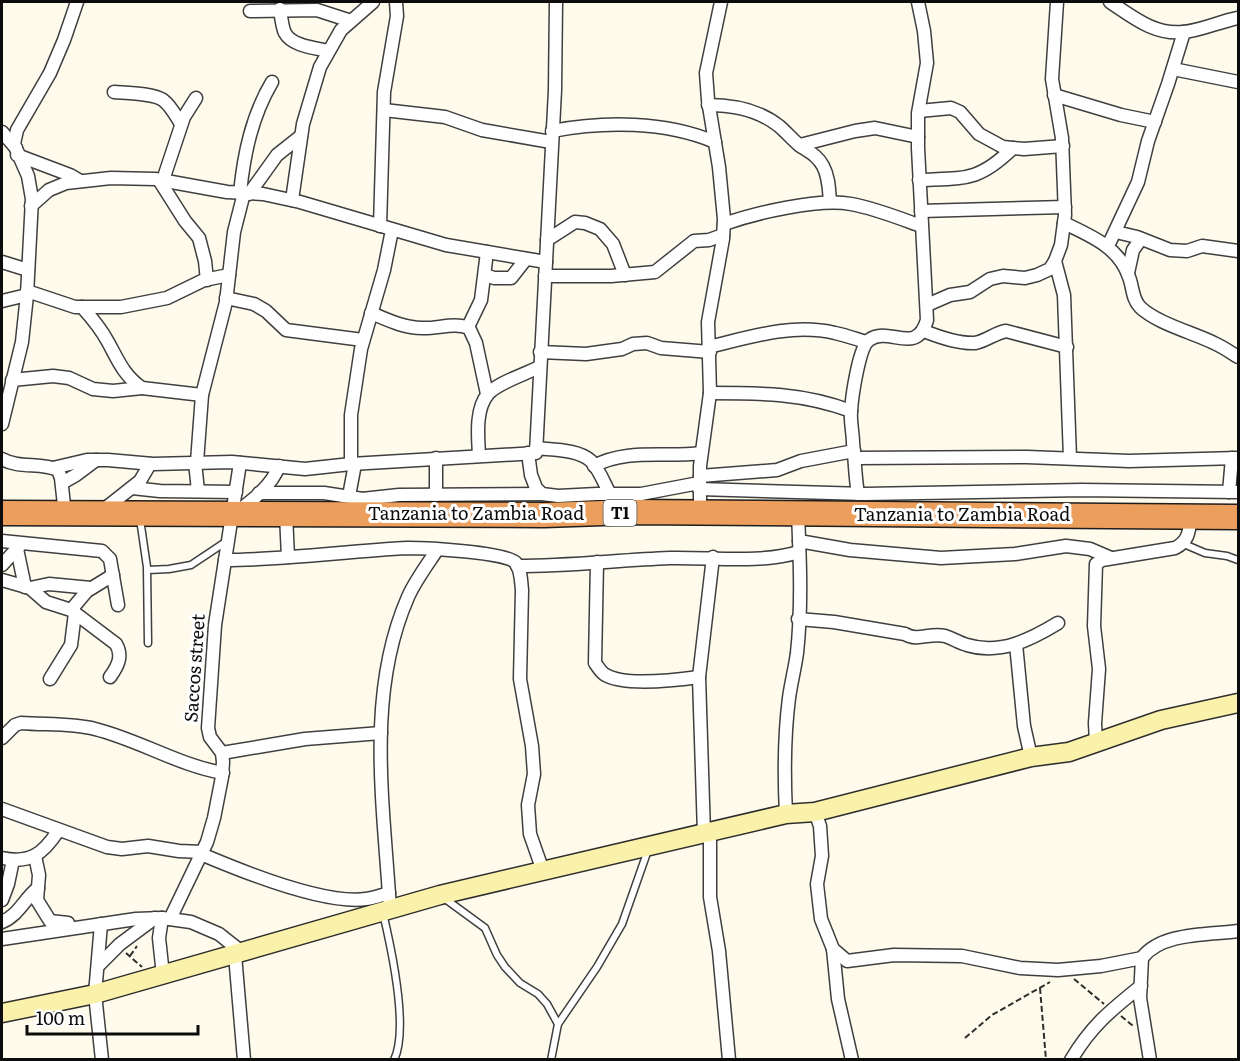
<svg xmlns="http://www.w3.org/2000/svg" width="1240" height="1061" viewBox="0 0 1240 1061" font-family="Literata,serif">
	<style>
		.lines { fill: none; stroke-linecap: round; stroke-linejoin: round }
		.lane-casing { stroke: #3f3f3f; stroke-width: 9 }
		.street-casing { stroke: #3f3f3f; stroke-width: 15 }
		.secondary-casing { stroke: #2e2e2e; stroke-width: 21 }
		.highway-casing { stroke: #1d1d1d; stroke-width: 27 }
		.path { stroke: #2e2e2e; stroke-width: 2; stroke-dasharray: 6 3; stroke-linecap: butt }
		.lane { stroke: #fff; stroke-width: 6 }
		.street { stroke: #fff; stroke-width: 12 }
		.secondary { stroke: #faf2aa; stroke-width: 18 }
		.highway { stroke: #ec9f5c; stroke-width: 24 }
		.labels { text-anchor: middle; stroke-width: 6; stroke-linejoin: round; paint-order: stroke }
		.shield { fill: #fff; stroke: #555; stroke-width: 1.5 }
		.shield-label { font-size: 16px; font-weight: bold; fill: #0c0c0c }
		.street-label { font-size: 18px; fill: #0c0c0c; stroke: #fff }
	</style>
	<rect width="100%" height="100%" fill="#fefbec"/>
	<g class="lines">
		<defs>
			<g id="lane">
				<path d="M140,519l7,48 1,76"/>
				<path d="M1184,544l21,9 22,3 11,4"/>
				<path d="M148,570l21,-1 22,-4 36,-24"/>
				<path d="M444,898l41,30 12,27 8,12 15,16 18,11 9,10 11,20"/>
				<path d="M383,913c8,34 26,116 11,147"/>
				<path d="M551,1060l7,-36 39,-57 25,-43 26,-74"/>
			</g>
			<g id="street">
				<path d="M1110,2c23,15 44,33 73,30 17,-1 38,-11 55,-14"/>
				<path d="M280,9c1,7 2,18 5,24 7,13 30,15 43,18"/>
				<path d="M250,11l67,-1 34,11"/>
				<path d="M1173,69l65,13"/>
				<path d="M114,92c12,1 39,1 49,8 8,6 13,16 18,24"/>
				<path d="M1054,95l67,20 34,7"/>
				<path d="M708,105c25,0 51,5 71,21 7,6 13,13 20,19 10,7 18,10 24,21 6,11 6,24 7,36"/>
				<path d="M384,110l61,7 37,13 69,12"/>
				<path d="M919,111l32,-3 9,4 19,22 24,13 21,2 39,-3"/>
				<path d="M552,131c52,-10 113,-10 163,11"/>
				<path d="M2,132l14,16"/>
				<path d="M800,145l55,-14 20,-3 43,9"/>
				<path d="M17,155l53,20 10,6"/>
				<path d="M159,180l26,41 14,17 6,23 2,19"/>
				<path d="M163,180l21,-63 12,-19"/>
				<path d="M919,180c46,-2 59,2 94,-32"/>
				<path d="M240,193c4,-40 12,-77 32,-111"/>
				<path d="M249,194l28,-39 24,-19"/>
				<path d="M292,200l11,-76 17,-57 21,-37 32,-28"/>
				<path d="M31,206l18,-16 17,-7 45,-5 44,1 72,13 36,2 37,8 146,43 100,17"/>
				<path d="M921,211l144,-4"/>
				<path d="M1064,223c27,13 55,24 65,54 4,10 3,22 11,30 16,16 54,26 74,36 9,4 16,9 24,14"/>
				<path d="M724,224c31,-11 95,-26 127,-20 23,4 48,14 70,22"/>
				<path d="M380,226l4,-134 13,-76 -1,-14"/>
				<path d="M1116,232l21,5 33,13 17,1 15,-5 36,5"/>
				<path d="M547,240l28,-18 10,1 15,6 13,15 12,31"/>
				<path d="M1108,246l30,-64 10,-41 20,-57 16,-52"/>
				<path d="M1055,261l9,34 6,163"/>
				<path d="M2,262l26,8"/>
				<path d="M1128,273l5,-23 8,-11"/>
				<path d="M485,275l9,3h17l15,-19"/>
				<path d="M545,276h66l44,-4 39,-31 15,-1 14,-5"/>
				<path d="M27,291l48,16h46l46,-9 37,-18 25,-5"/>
				<path d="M226,298l28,6 12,7 20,19 77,10"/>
				<path d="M2,301l25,-6"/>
				<path d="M927,305l23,-10 20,-3 20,-13 13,-3 22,2 12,-3 13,-6 5,-8 6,-16 4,-30 -3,-77 -10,-59 5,-77"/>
				<path d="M82,307c10,11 19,22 26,35 10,18 16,34 34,46l60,7"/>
				<path d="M371,313c17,7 33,15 51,15 15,1 32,-6 47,0l7,15 11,51"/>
				<path d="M468,327l13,-27 6,-48"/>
				<path d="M924,331c15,6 34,13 51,12 11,-2 20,-10 31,-12l61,16"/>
				<path d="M709,347c41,-10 84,-24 126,-14 10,2 21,6 31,9"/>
				<path d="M540,352l46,2 36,-5 11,-5 14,-1 14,5 49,4"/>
				<path d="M12,380l41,-4 16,2 24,11 20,2 29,-3"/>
				<path d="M710,393c51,0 93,0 141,18"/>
				<path d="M2,424l20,-82 5,-47 5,-96 -4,-23 -14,-32 3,-14 33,-57 14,-33 13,-38"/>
				<path d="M536,448c16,2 42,1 55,13 8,8 13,22 19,33"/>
				<path d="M528,453l3,22 5,13 6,6 16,2 39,-2h44l58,-11"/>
				<path d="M479,455c-1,-18 -4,-46 9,-61 9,-11 38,-20 51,-27"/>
				<path d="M855,458l172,-1 102,4 109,-3"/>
				<path d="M2,459c18,10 38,3 56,11l3,8 4,36"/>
				<path d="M195,462l3,29"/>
				<path d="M197,462l5,-67 24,-93 8,-70 10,-39"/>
				<path d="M351,464v-49l10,-66 23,-79 8,-40"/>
				<path d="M594,466c33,-18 71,-8 107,-13"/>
				<path d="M53,468l34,-8h21l45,4 79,-2 73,7 46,-5 185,-11 19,-363 1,-88"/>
				<path d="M700,476l77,-6 24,-9 53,-10"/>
				<path d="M62,483l14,-8 20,-15"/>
				<path d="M132,488l28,3 76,1"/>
				<path d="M699,489l166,5 216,-4 157,2"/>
				<path d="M1229,492l3,-34"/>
				<path d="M259,493h65l45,7"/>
				<path d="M858,494c-3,-17 -3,-34 -5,-51 0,-10 -3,-22 -2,-32 1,-15 8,-64 18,-71 20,-15 47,17 58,-20l-9,-172v-35l9,-50 -3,-32 -6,-29"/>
				<path d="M436,495v-37"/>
				<path d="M349,496l6,-32"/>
				<path d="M362,499l37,-4 143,-1"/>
				<path d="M102,511l38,-30 10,-17"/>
				<path d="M238,511c15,-11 34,-26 41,-45"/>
				<path d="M700,513v-47l10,-73 -2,-71 15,-83 1,-20 -5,-52 -11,-67 -2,-27 15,-71"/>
				<path d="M286,515l2,42"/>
				<path d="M2,541l100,10 8,8 8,46"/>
				<path d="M799,541l51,9 91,8 74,-4 51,-8 24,3 21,9"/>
				<path d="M17,549l8,38"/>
				<path d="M225,560c61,0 122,-9 183,-12 17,0 99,4 108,15 5,7 5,18 6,27l-2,89 12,67 2,28 -6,31 2,29 13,37"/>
				<path d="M597,562l-2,101c3,4 5,8 9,11 19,13 73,6 95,3"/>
				<path d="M2,565l19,-21"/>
				<path d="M517,566c51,0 102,-6 153,-8 41,-1 90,6 129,-6"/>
				<path d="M2,580l28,8 16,14 25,8 45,34c7,12 2,22 -6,33"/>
				<path d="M30,588l19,-4 42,4"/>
				<path d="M71,610l16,-19 26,-16"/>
				<path d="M798,619l36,3 71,12c13,8 25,-2 40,2 7,2 14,7 22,9 33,10 63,-5 91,-22"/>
				<path d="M1016,644l8,82 7,31"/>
				<path d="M50,679l21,-34 4,-32"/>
				<path d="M2,738l13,-13 6,-2c25,2 50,0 74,6 44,11 83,36 128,44"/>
				<path d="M1096,743l-1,-20 4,-54 -5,-43 2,-62 6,-4 73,-12c14,-7 14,-17 16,-31"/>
				<path d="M222,753l83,-14 76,-6"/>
				<path d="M2,809l105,38 15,2 26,-3 31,5 23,1"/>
				<path d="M815,812l5,14 2,30 -5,28 4,35 12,30 14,12 47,-6 68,1 58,12 38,2 43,-4 41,-8"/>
				<path d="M786,814c-2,-39 -2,-77 3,-116 2,-15 6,-30 8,-45 5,-46 3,-93 1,-139"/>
				<path d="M710,833v64l9,54 10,109"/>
				<path d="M704,834l-5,-157 14,-120"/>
				<path d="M201,854c40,17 123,51 165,45 8,-1 16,-4 23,-6"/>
				<path d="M35,856l4,19 -2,25 13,21 18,2"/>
				<path d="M2,858c28,6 41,-4 56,-27"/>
				<path d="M2,900l6,-16 5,-24"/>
				<path d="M390,910c-6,-104 -25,-215 18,-313 7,-16 19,-32 29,-47"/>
				<path d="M162,918l-3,20 4,37"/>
				<path d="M170,919l37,-77 7,-24 8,-41 1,-15 -1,-9 -12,-16 -2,-9 7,-103 25,-162"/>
				<path d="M2,922c17,-7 22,-23 36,-34"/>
				<path d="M101,924l-6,70 7,66"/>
				<path d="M2,939l134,-20 26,-1 29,4 28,12 24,19"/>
				<path d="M833,949l5,50 14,61"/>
				<path d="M235,955l9,105"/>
				<path d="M98,966l22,-22 35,-26"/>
				<path d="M1071,1060c20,-34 40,-50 70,-74"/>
				<path d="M1150,1060l-10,-62 2,-40c19,-26 67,-23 96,-27"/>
			</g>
			<path id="secondary" d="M2,1013l93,-19 345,-99 346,-81 29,-2 216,-55 38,-5 92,-32 77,-17"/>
			<path id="highway" d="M2,513l542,2 88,-3 606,5"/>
		</defs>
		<use href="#lane" class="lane-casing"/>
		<use href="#street" class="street-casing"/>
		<use href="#secondary" class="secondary-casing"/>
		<use href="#highway" class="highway-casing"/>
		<g class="path">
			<path d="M126,953l16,14"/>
			<path d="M130,956l7,-10"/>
			<path d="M1074,979l30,25"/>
			<path d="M1040,988l6,72"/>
			<path d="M1121,1016l12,10"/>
			<path d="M965,1038l27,-23 58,-33"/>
		</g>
		<use href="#lane" class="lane"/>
		<use href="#street" class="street"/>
		<use href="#secondary" class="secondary"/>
		<use href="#highway" class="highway"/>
	</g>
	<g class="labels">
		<rect class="shield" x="603.5" y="500" width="33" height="26" rx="4.5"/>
		<g class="shield-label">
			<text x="620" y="519">T1</text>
		</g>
		<g class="street-label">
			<text x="476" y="520">Tanzania to Zambia Road</text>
			<text x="962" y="521">Tanzania to Zambia Road</text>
			<text transform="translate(195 668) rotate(-86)" y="6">Saccos street</text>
		</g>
	</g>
	<rect width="1240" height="1061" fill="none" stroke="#0c0c0c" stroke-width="6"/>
	<path d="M27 1025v9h171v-9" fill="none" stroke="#0c0c0c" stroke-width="3"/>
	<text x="36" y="1025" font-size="18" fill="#0c0c0c" stroke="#ffffff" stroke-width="4.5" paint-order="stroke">100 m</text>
</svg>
